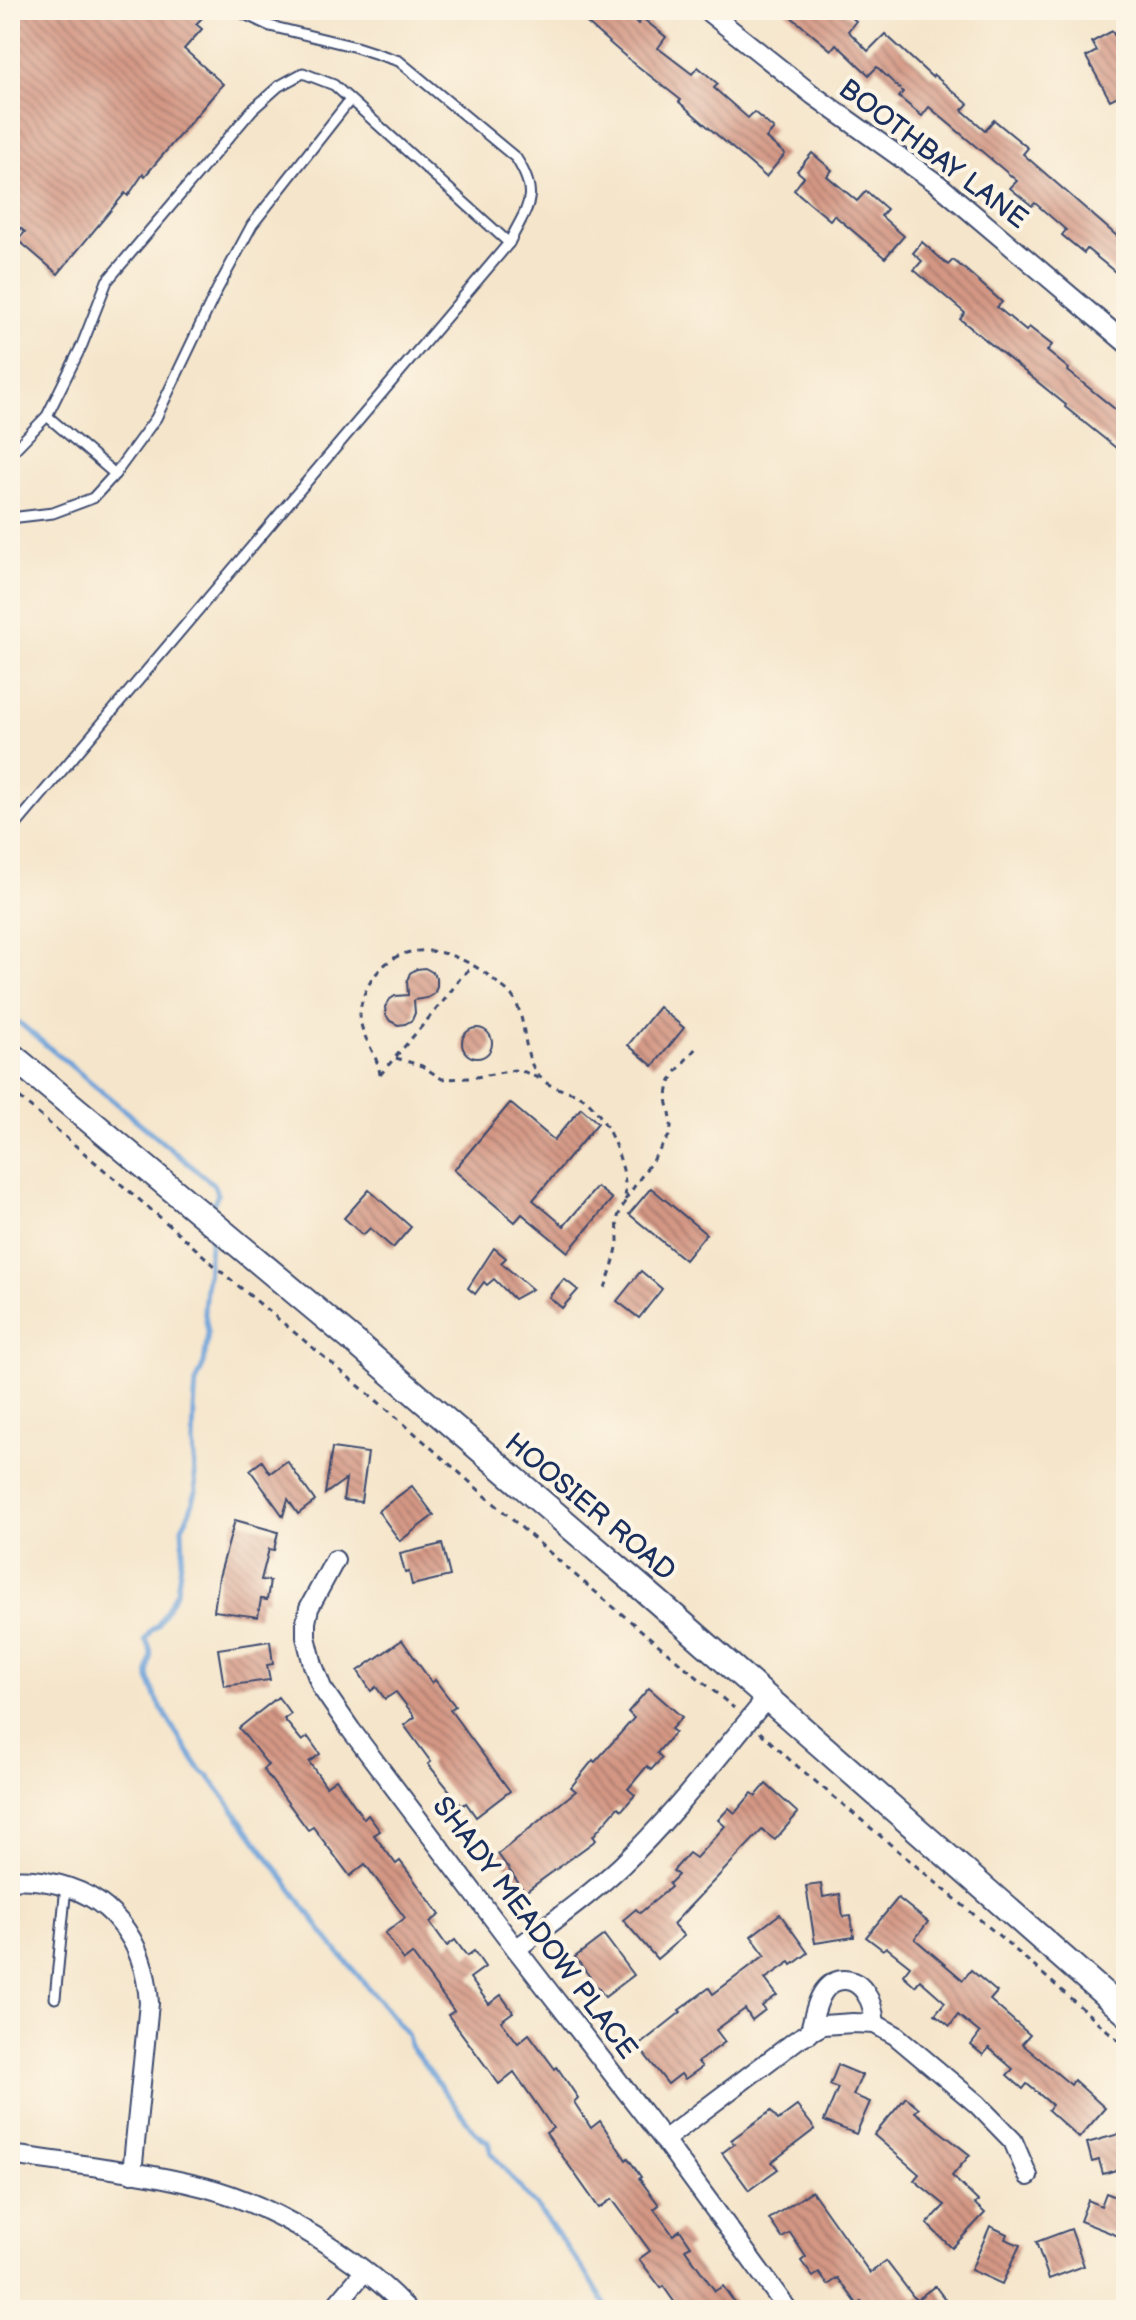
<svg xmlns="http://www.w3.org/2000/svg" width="1136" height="2320" viewBox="0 0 1136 2320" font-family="'Balsamiq Sans',sans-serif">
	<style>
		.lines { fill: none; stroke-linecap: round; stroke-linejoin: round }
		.stream { stroke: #6ca1d9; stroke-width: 5 }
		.building { fill: url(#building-back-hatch) }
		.service-casing { stroke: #3c4a6e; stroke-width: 13 }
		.minor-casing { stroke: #3c4a6e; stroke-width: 22 }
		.tertiary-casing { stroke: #3c4a6e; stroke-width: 28 }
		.path { stroke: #3c4a6e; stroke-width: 3; stroke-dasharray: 6 6; stroke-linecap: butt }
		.service { stroke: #fff; stroke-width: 9 }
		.minor { stroke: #fff; stroke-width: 18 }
		.tertiary { stroke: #fff; stroke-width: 24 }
		.labels { text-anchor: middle; stroke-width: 8; stroke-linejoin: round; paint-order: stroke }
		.street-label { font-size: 28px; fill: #1b2f5e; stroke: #fcf5e5 }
	</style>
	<defs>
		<pattern id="building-back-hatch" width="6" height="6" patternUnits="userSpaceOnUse" patternTransform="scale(2)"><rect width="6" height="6" fill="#d49784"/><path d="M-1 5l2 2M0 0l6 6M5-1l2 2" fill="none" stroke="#ab7c6f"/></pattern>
	</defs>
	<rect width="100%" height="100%" fill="#fcf5e5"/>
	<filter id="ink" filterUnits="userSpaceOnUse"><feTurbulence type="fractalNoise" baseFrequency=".0125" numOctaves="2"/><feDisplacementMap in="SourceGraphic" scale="16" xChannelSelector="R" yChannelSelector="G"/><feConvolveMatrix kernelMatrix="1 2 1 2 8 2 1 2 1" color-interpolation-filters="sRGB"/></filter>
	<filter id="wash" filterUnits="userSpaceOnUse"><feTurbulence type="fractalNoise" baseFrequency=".006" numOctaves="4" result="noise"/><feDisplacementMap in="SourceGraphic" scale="32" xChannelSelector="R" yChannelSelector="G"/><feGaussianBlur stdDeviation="1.8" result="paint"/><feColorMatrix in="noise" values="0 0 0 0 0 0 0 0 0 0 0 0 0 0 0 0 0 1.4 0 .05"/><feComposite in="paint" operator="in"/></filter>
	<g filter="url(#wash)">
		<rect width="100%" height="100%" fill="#f5e5ca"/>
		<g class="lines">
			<g class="stream">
				<path d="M10,1015l203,169 5,10 -5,11"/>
				<path d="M211,1234l-7,75 4,23 -4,31 -8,20 -2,26 -1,34 3,49 -7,22 -7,13 1,22 -6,42 -19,34 -7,5 -6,10c13,13 -1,27 5,42 10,30 34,62 51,89l8,5 121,166 77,92 2,10 66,88 13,10 3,10 21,26 28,33 49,66 20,33"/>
			</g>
		</g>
		<g id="blocks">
			<g class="building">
				<path d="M10,10h183l9,8 -6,6 6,5 -18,20 39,35 -78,92 -2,-2 -15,22 -3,-3 -67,81 -40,-34 7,-8 -15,-12z"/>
				<path d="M572,10h50l16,14 4,-6 24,19 -8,11 34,26 6,-7 20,17 -4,4 34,30 6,-6 20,17 -8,9 19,16 -19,23 -87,-75 2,-2 -55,-43z"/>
				<path d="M783,10h59l14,11 -8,10 20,20 17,-17 47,43 2,-2 34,29 -6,6 23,20 9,-10 34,28 -5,6 103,90v37l-39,-32 -3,4 -22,-18 4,-5 -31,-27 -3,3 -22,-18 7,-7 -88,-74 -7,9 -23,-19 4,-5 -26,-25 -8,8 -33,-31 -5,6z"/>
				<path d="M1112,31l14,25v36l-16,8 -24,-43 11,-6 -5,-9z"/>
				<path d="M812,153l20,17 -5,6 30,25 9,-10 21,18 -6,7 23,20 -19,22 -51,-43 -4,5 -36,-30 10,-13 -7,-6z"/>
				<path d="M922,242l26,23 5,-5 14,11 35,31 -5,5 29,24 3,-4 23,18 -5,6 22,18 -1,2 58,47v38l-61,-49 1,-2 -106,-86 5,-6 -51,-43 8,-9 -9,-8z"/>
				<path d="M425,968l7,4 5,7v8l-3,7 -7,4 -13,2 1,13 -3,7 -7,4 -7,1 -8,-4 -4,-6 -1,-8 4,-7 6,-4 13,-1 -1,-14 3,-8 7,-4z"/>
				<path d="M659,1007l25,21 -31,38 -25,-21z"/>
				<circle cx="477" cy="1043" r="15"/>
				<path d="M510,1103l44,37 27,-32 17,15 -65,77 31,26 33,-39 15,12 -44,53 -46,-38 -7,8 -61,-52z"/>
				<path d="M651,1188l55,46 -21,26 -56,-46z"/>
				<path d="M369,1190l42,37 -18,21 -23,-20 -7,7 -19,-17z"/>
				<path d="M494,1248l12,10 -5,5 31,26 -18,10 -20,-20 -7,6 -3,-3 -9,12 -7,-6z"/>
				<path d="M641,1271l21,18 -23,29 -22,-17z"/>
				<path d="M564,1279l14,11 -16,18 -13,-11z"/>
				<path d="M332,1448l36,5 -7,49 -18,-2 3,-21 -21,15z"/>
				<path d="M262,1461l8,12 17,-12 28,40 -17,13 -10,-15 -5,17 -33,-46z"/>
				<path d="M412,1486l22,29 -34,26 -22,-30z"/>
				<path d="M235,1520l43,12 -4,18 -5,-1 -8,31 9,1 -3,19 -6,-1 -3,18 -44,-6 5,-34z"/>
				<path d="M442,1544l8,32 -38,9 -3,-13 -4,1 -5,-19z"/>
				<path d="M402,1640l30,43 3,-3 20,26 -5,4 60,81 -34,26 -10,-14 -4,3 -34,-42 3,-2 -27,-37 11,-8 -19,-25 -11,7 -9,-12 -5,4 -13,-20z"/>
				<path d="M270,1641l3,23 -6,1 3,15 -46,6 -6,-37z"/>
				<path d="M649,1688l33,29 -11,12 4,3 -18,21 5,5 -11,12 -4,-4 -19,23 7,6 -13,15 -4,-3 -25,29 3,4 -71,52 -27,-38 78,-63 -5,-4 22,-27 2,2 39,-44 -6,-6z"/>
				<path d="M278,1697l13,17 -7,5 18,22 6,-4 12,17 -11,8 17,24 10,-7 28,40 4,-4 12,16 -6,4 22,29 4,-3 40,54 -10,7 17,24 8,-6 12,16 7,-5 11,16 -15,11 19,26 12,-9 12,17 -12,9 17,22 11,-9 26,35 2,-2 21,31 -4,4 17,26 9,-7 26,39 2,-2 13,19 -2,1 20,27 -5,4 19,26 7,-5 11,16 -6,3 30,42 8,-5 11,16 -11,8h-43l-17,-24 -2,2 -22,-29 11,-8 -38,-52 -13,9 -53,-75 7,-5 -39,-56 -15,12 -51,-69 6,-4 -42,-57 -8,6 -19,-27 20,-15 -40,-54 -15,12 -37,-49 -5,3 -45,-61 5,-4 -29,-37z"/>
				<path d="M766,1784l32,29 -23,27 -13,-10 -89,94 11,12 -27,23 -34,-39 13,-11 4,4 31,-26 -2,-3 9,-9 -5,-4 16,-18 7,5 29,-32 -7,-6 11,-12 6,5 17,-20 4,3z"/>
				<path d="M821,1884l2,13 17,-3 3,23 8,-1 3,21 -39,6 -9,-57z"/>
				<path d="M898,1898l30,24 -13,17 48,41 8,-10 26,22 -7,8 40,35 -8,9 49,41 3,-5 31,28 -26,30 -31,-28 4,-5 -25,-21 -4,5 -16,-14 6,-6 -24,-21 -6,7 -12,-10 9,-12 -22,-18 -8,11 -15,-12 10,-12 -25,-22 -5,6 -12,-11 7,-9 -24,-19 -3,3 -17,-13z"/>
				<path d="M780,1914l28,39 -16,12 -2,-3 -25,17 12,16 -15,11 3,4 -13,10 -7,-11 -29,21 9,12 -27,20 4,5 -17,12 -4,-5 -13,10 -30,-38 43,-34 -2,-2 30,-22 4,6 52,-39 -14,-19z"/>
				<path d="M604,1935l30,40 -29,22 -30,-40z"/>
				<path d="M838,2065l24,10 -9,20 17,7 -14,32 -32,-13 14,-33 -8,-3z"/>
				<path d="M906,2097l13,11 -4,4 55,43 -18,21 26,25 -3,3 10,9 -33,35 -25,-24 18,-19 -31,-25 5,-6 -45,-39z"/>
				<path d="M797,2106l18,23 -43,33 6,7 -29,21 -27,-37 12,-9 -3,-4 40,-29 7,9z"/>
				<path d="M1126,2132v35l-23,7 -4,-14 -7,2 -5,-19z"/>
				<path d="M812,2191l58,82 16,-12 30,39 19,-14 18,24h-85l-6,-8 -4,3 -20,-27 -10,7 -9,-12 -6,4 -12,-16 5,-4 -16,-24 -8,5 -13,-19z"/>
				<path d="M1106,2193l20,8v38l-46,-18 8,-21 13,6z"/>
				<path d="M990,2226l17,8 -2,5 15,6 -18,39 -31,-14z"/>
				<path d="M1071,2229l13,37 -35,13 -13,-37z"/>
			</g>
		</g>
	</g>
	<g filter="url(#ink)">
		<use href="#blocks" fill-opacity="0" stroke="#3c4a6e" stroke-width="2"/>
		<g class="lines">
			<defs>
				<g id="service">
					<path d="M236,10l34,16 86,21 43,14 117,97c25,39 11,48 -7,85"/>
					<path d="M47,416l68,58"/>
					<path d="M10,454l37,-38 35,-71 25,-64 145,-171 27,-24 24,-13 31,12 175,158 -499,589"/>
					<path d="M10,518l43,-5 40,-15 22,-24 41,-56 61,-128 35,-65 98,-125"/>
					<path d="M55,1998l11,-112"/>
				</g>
				<g id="minor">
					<path d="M706,10l107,85 126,90 187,158"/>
					<path d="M335,1560l-26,48 -3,14v15l7,28 9,23 29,42 165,219 148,191 124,170"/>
					<path d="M10,1879c12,1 25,0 37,3 64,11 98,58 102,121l-17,170"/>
					<path d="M516,1949c36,-27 73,-53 106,-84 53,-51 98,-111 145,-167"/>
					<path d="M809,2034c4,-14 7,-32 15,-43 12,-16 32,-14 42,3 6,8 8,20 9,30"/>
					<path d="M664,2140l134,-101 25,-14 30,-2 22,1 20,11 82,69 36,37 15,35"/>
					<path d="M10,2155c65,9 131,16 194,32 70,18 155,71 204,123"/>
					<path d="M332,2310l32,-38"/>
				</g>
				<path id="tertiary" d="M10,1054l346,289 302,259 468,411"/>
			</defs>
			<use href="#service" class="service-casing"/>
			<use href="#minor" class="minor-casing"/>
			<use href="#tertiary" class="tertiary-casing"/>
			<g class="path">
				<path d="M396,1058l26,8 20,13 29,-1 43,-8 11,2 15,7"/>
				<path d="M380,1075c-2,-22 -21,-39 -20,-62 1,-14 7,-28 16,-39 31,-40 85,-22 118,6 5,5 14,10 18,16 18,26 7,62 31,84 8,8 23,10 34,14 23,11 40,51 46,76 2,8 3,22 2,30 -1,6 -5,11 -7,17 -1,7 0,16 0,24 -2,16 -8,32 -13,47"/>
				<path d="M380,1075l66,-77 15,-21 12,-11"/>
				<path d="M10,1090l165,140 49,44 170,141 180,159 160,134"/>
				<path d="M625,1200l44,-64c4,-13 2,-19 -1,-32 -5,-23 15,-40 28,-56"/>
				<path d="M760,1732l30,28 213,179 123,108"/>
			</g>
			<use href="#service" class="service"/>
			<use href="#minor" class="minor"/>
			<use href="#tertiary" class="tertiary"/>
		</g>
	</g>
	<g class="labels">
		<g class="street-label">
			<text transform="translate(934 153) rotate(37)" y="10">BOOTHBAY LANE</text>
			<text transform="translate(591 1506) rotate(40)" y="10">HOOSIER ROAD</text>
			<text transform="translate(536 1927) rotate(53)" y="10">SHADY MEADOW PLACE</text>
		</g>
	</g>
	<rect width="1136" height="2320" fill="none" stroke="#fcf5e5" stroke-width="40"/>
</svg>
